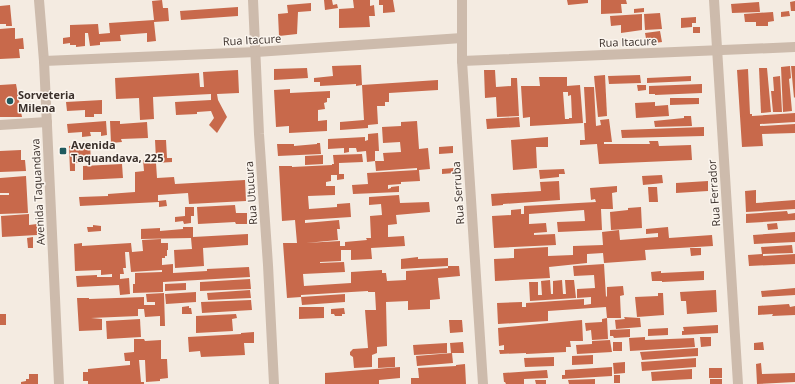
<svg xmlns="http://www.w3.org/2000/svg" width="795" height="384" viewBox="0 0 795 384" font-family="'Open Sans',sans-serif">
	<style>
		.building { fill: #c8694b; fill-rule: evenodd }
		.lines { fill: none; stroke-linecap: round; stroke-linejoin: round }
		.street { stroke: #cdbbac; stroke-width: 10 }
		.poi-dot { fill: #1f5a5e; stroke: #fbf5ee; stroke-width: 1.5 }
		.labels { text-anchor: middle; stroke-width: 3; stroke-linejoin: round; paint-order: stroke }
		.street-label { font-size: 11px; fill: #3b302b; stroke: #fbf5ee }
		.poi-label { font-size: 11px; font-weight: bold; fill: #3b302b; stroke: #fbf5ee; text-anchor: start }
	</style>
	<rect width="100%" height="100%" fill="#f4ebe1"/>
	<g class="building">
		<path d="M162,0l1,8h5l1,13 -15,1 2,19 -9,1v-9l-27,2 1,6 -21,1v3l-10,1 -2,-13h-3v13l-9,1v-2h-6v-2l-7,1v-6l7,-1v-12l28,-1 1,10 11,-1 -1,-10 45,-3 -2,-19z"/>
		<path d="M324,0h8l1,5 4,-1 1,4 -13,2z"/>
		<path d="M353,0h17v6l4,-1 1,11h-6l1,11 -31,1v-19l15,-1z"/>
		<path d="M379,0h14l2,12 -12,1v-8h-4z"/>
		<path d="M567,0h21v3l-20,2z"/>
		<path d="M601,0h25l1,4h-6l1,9 -21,1z"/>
		<path d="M795,1v10h-4l-1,-9z"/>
		<path d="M759,2l1,10 -28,1 -1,-9z"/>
		<path d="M311,3v8l-13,1 -1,22 -18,2 -1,-22 10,-1 -1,-8z"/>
		<path d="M10,5l2,21h-6v-2h-6v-18z"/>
		<path d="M238,7v9l-57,4 -1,-9z"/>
		<path d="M644,8v4l-10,1v-4z"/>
		<path d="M789,11l1,5 -9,1v-5z"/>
		<path d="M773,12l1,9 -6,1v4h-12v-4h-11l-1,-8z"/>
		<path d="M660,13l2,16 -17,1 -1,-16z"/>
		<path d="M642,14v16l-21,3v-8l-10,1 -1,-10z"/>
		<path d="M696,17v6h-4v4l-11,1v-10z"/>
		<rect x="693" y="27" width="7" height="6"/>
		<path d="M12,28h3v11l8,-1 1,11h-5l1,9 -20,1v-30z"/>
		<path d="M660,31l2,11 -15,2 -2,-11z"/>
		<path d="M361,65l1,20 -6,1v-2l-36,2v-4h-6v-4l19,-2 -1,-10z"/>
		<path d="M790,66l1,12 -2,1 3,32 -9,1 -2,-45z"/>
		<path d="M791,66h4v31l-1,1z"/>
		<path d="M307,68l1,10 -34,2v-11z"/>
		<path d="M759,68h8l4,44 -10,1z"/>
		<path d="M748,69l2,45h2v2l43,-3v9l-35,2v2l35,-2v9l-33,1 1,12 -21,1 -5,-77z"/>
		<path d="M238,70l1,23 -22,1 1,6 9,17 -10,16 -8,-8 5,-7 -3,-7 -14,1v2l-21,1 -1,-13 36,-2v-6l-58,3 1,22 -14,1 -1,-22 -23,1 -1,-21 84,-5 1,14h4l-1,-15z"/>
		<path d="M484,70h11l1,17 15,-1v-8h6l2,38 -22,1 -1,-20 -11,1z"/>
		<path d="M605,75l2,41 -9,1 -4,-41z"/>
		<path d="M640,75l1,8 -32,1 -1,-8z"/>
		<path d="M691,76v5l-44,2v-5z"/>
		<path d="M780,76l2,36h-9l-2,-21h3l-1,-14z"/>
		<path d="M539,77h28v9l13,-1 3,38 -53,3v-9l-7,1 -2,-32h19zM563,92h5v4l3,-1 1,23h-3v1h-4z"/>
		<path d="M438,80v10l-49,3v9h-4v4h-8l1,18 -10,1v3l-28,2v-8l24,-2 -2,-35z"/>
		<path d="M16,84l6,33h-22v-32z"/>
		<path d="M702,84v9l-47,2v-1h-6v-8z"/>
		<path d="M637,85h9v5l-8,1z"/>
		<path d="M584,87h10l2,39 5,-1 -1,-5 9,-1 3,23h-8v2h46l-1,-3h9l1,5 32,-1 1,15 -93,4 -2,-20 -17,1v-5h5l-1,-17h2z"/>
		<path d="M290,89v4l40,-2v7h-3v4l-3,1 1,6 -7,1v11l9,-1v11l-38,2v-7l-13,1 -2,-37z"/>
		<path d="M670,98h29v6l-29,1z"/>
		<path d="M102,100v14h-8v3h-9v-7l-18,1 -1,-9z"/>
		<path d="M655,102v4l13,-1 1,11 -33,2 -1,-15z"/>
		<path d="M684,116h7l1,10 -37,1 -1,-6 30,-3z"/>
		<path d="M519,117l1,10 -33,2 -1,-10z"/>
		<path d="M106,121l1,14 -6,1v-4h-11l1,4 -9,1v-5l-14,1 -1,-9z"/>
		<path d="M110,121h10v3l27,-2 1,16 -27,1 1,3 -11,1z"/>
		<path d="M417,121l2,28 9,-1 2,21 -11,1 1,11 -19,1v2l-13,1v4l3,-1v-1l8,-1v6l-46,2 -1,-9 16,-1 -1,-11 50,-3v-2l-41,3 -1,-10 -8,1 -1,-11 -9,1 -1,-4h-7v4l-5,1v-5l-16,1v-10l37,-2v4l3,-1v-6l10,-1 1,18h-4v10h9l-1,-8 18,-1 -1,-10 -17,1 -1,-16 19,-1v-4z"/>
		<path d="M704,127v9l-82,2 -1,-8z"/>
		<path d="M548,137v10h-12l1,21 -24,2 -2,-30z"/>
		<path d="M155,140h11l1,18h5v4l-16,1 1,15 17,-1 1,7 70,-4 1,21 -57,3 -1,-11 -30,2v6l8,-1 1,6 -8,1v-5l-79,4 -1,-9 29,-1v-2l27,-2v-20l9,-1 -1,-11 13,-1z"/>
		<path d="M317,143h3l1,11 -43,2 -1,-12h17v2l23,-2z"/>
		<path d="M90,144l1,18 -16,1v8h-5l-1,-25z"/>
		<path d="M453,146v7l-14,1v-7z"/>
		<path d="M21,150v10h4l1,11 -26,1v-21z"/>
		<path d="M362,154l1,8 -24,1v11h5v5l-7,1v-5h-6v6l-5,1v4h9v9l-27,1 1,13 28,-2v-3l13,-1 1,14 -46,3v3l34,-3 1,9h-3l1,11 -32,3 34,-2v5h5v-4l22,-2 -1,-2h5l-1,-22 12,-1 -1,-11 -12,1v-8l30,-2 1,8 29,-1 1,10 -34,3 1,9 -9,1v12l16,-1 1,10 -34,2 1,11 -21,1v-10h-10v11l-21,1v1l24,-1 1,10 -42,2 1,12 47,-3v-11l31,-2v3h4l1,8 19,-1v-9l42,-3v-2l-47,3v-10l17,-2v2l30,-1v8h11l1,10 -22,2 2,21 -10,1v9l-22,1v-9l-22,1 1,44 -10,1v6l-5,2v12l-18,1 -1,-11 -3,-2v-3l3,-3 15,-1 -3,-38h11l-1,-18h-7v-1l-67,4v2l-14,1 -4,-55h14l-2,-23 -13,1 -3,-55h13v1l40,-2v-1h2l-1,-9z"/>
		<path d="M323,155v9l-18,1v-9z"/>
		<path d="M122,164l1,14 -40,2v-14z"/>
		<path d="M454,168v5l-12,1v-5z"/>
		<path d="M564,169l1,5h-6v3l-19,2 -1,-9z"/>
		<path d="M662,175l1,8 -20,2 -1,-9z"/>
		<path d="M26,176l2,37 -28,1v-19h9v-2h-9v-15z"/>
		<path d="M559,181l1,19 -57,4v1l-11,1 -1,-12 50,-3 -1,-9z"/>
		<path d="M708,181v10l-32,2v-10z"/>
		<path d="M617,186v6l-5,1 1,16h-12l1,21 -44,2 -1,-10 28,-1 -1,-11 -55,4v10l17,-1 1,9 -13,1v2l21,-1 1,11 -62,3 -2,-32 19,-1v-5l10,-1v5h3v-8l72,-4 -1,-3 -4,1 -1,-12z"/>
		<path d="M648,187h9l1,15h-9z"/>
		<path d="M756,190v13l39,-3v9l-49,3 -1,-21z"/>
		<path d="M235,205l1,8h11v11h-11l-1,-2 -37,2 -1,-17z"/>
		<path d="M185,207h9v9h-3v7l-7,1 -1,-3 -8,1v-5l10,-1z"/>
		<path d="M641,207l1,21 -31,2 -1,-18 18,-2v-2z"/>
		<path d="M787,211l1,3 7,-1v7l-49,3v-9z"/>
		<path d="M29,214v11l8,-1v11l-35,2 -1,-21z"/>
		<path d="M777,223l1,6 -10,1 -1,-6z"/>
		<path d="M93,225l8,1v5l-13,1 -1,-5h6z"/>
		<path d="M183,227h10v10l55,-3v11l-45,3 1,18 -29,2 -1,-18 18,-1 -1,-11 -50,1v-10l19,-1v3l23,-2z"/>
		<path d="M668,227l1,11 43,-3 1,11 -68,4 1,10 -42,3 -1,-10 -16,1v9l-38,4 1,11 -55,3 -1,-22 20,-1v-9l34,-2v9l25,-1v-9l30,-1 -1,-13 17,-2 1,10 38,-3v-4l-12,1v-5z"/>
		<path d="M795,232v10l-41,2 -1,-9z"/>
		<path d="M33,237v11h-5l-1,-10z"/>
		<path d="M161,239v4h7v7h-1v6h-2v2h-3v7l11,-1v9l34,-2v-2l42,-2 1,10 -87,5v10l-30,1v-9h2v-11l27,-1v-2l-31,2 -2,-20h-4l1,16h-3l1,6h-4v5l9,-1 1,16 -10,1 -1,-10 -42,2 -1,-11 21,-1v2h15v-3l-11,1v-5l-26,1 -1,-27 8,-1v3l49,-3 1,9 11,-1 -1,-11z"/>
		<path d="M792,245l1,8 -30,1v2l32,-2v10l-46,2 -1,-11 14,-1 -1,-7z"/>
		<path d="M690,248h11v7l-10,1z"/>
		<path d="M604,264l2,33 1,-1v-9l16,-1 1,9 -4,1 1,22h-14l-1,-11 -58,4v10l-50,3 -1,-21 25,-1v5h4v-4l58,-4v6l7,-1v-7l-14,1v-9l18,-1 -1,-13 -20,1 -1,-10z"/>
		<path d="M661,271v2l43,-2v9l-42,2v-1h-10l-1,-9z"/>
		<path d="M250,279l1,10 -51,2v-9z"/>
		<path d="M550,280l1,14h2v-13l9,-1 1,14h3l-1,-14h9l2,18 -46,3 -1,-19h9v13h4l-1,-14z"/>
		<path d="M186,283v7l-21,1v-7z"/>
		<path d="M795,288v7l-33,2 -1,-6z"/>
		<path d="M250,290l1,8 -43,2 -1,-7z"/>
		<path d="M716,290l1,22 -30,2 -1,-13h-5l-1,-9z"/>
		<path d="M196,292v10l-30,2 -1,-10z"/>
		<path d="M164,293l1,33h-5v-10l-15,1 -1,-8h-6v7l-47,2 11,1v11l-23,1 -2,-33h12v1l55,-2v8h11v-3h-8l-1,-8z"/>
		<path d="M658,293h5l1,22 -27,2 -2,-20 23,-1z"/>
		<path d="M345,294v8l-43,3 -1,-8z"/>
		<path d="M251,300l1,10 -50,3 -1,-11z"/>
		<path d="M789,304l1,3 5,-1v9l-23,1 1,-2 -15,1v-9z"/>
		<path d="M189,306v2h2l1,6h-10v-7z"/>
		<path d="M299,307h25v11l-25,1z"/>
		<path d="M344,308l1,6h-3v2h-7l-1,-2h-3v-5z"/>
		<rect x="0" y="314" width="6" height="11"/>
		<path d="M236,314l1,4 -5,1 1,12 -37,2v-17z"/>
		<path d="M624,317l16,1 1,9 -25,2 -1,-9 10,-1z"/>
		<path d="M607,318l1,21 -16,1 -1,-10 -5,1 -1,-8 17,-1v-3z"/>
		<path d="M140,319l1,18 -34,2 -1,-18z"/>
		<path d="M449,320h13l1,12 -13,1z"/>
		<path d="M582,320l1,21h-13l1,6h-5v5l-40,2v-1l-26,1 -1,-4h5v-5l-5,1 -1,-18z"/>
		<path d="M718,325v8l-36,2v-4h2l-1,-4z"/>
		<path d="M668,328v7l-20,1v-7z"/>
		<path d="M630,329v8l-16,1 -1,-2h-3v-6z"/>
		<path d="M254,332v11h-10l1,12 -44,2 -1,-6 -11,1 -1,-15 53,-3v-1z"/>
		<path d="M645,337v3l49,-2 1,9 -65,4 -1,-13z"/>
		<path d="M700,337h11v9l-10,1z"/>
		<path d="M134,339h10l1,2 16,-1v19h6l1,19 -8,1v2l-14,1 -1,-22h-6l2,22h3v2h-56v-3h-5v-9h5v-3l42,-4v-4h-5l-1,-8 10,-1z"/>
		<path d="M610,340l2,12 -35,2 -1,-9 16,-1v-3z"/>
		<path d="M463,342l1,11h-13l-1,-10z"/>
		<rect x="613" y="342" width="9" height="9"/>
		<path d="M763,342l1,8h-10v-7z"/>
		<path d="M447,343v10l-33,2 -1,-10z"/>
		<path d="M698,348v8l-16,1 -40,3 -2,-8z"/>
		<path d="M452,353l1,10 -36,3 -1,-10z"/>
		<path d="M593,355v9l-21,1v-9z"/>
		<path d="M395,357v10l-17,1v-10z"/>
		<path d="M554,357v9l-29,1 -1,-9z"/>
		<path d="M696,358v9l-54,4 -1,-9z"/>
		<path d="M625,362v11l-11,1 -1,-11z"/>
		<path d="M761,363l1,11 33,-1v9l-38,2 -1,-20z"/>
		<path d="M465,364l1,20h-55v-6h8l-1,-10 38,-2v-1z"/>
		<path d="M400,367v11l-21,2v4h-54v-11z"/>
		<path d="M612,367v9l-50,3v-4h3v-5z"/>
		<rect x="709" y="368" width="13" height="10"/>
		<path d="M692,369v10l-40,2 -1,-9z"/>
		<path d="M547,370l1,8 -24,1v5h-18l-1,-2h-1l-1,-9z"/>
		<path d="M29,374h9v10h-17v-2l5,-1v-2h3z"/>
		<rect x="614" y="375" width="6" height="8"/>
		<path d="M595,379v5h-26l-1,-4z"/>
		<rect x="710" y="379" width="12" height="5"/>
		<path d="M535,380h11v4h-10z"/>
	</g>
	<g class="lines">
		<g class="street">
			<path d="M39,0l5,61 15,323"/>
			<path d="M253,0l6,134 9,131 6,119"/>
			<path d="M462,0v61l21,323"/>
			<path d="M714,0l24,384"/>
			<path d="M44,61l212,-9 206,-14"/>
			<path d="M462,61l333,-14"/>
			<path d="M0,125l47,-3"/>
		</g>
	</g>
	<g class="poi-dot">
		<circle cx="10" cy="101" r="4"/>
		<rect x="59" y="147" width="8" height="8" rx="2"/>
	</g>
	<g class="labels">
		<g class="street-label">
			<text transform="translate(252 40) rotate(-3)" y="4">Rua Itacure</text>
			<text transform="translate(628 42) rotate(-2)" y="4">Rua Itacure</text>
			<text transform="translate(38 192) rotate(-93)" y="4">Avenida Taquandava</text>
			<text transform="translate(251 193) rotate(-94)" y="4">Rua Utucura</text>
			<text transform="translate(458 193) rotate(-94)" y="4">Rua Serruba</text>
			<text transform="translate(714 193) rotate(-94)" y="4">Rua Ferrador</text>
		</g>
		<g class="poi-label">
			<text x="18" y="99">Sorveteria<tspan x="18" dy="13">Milena</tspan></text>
			<text x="71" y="149">Avenida<tspan x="71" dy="13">Taquandava, 225</tspan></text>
		</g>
	</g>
</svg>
